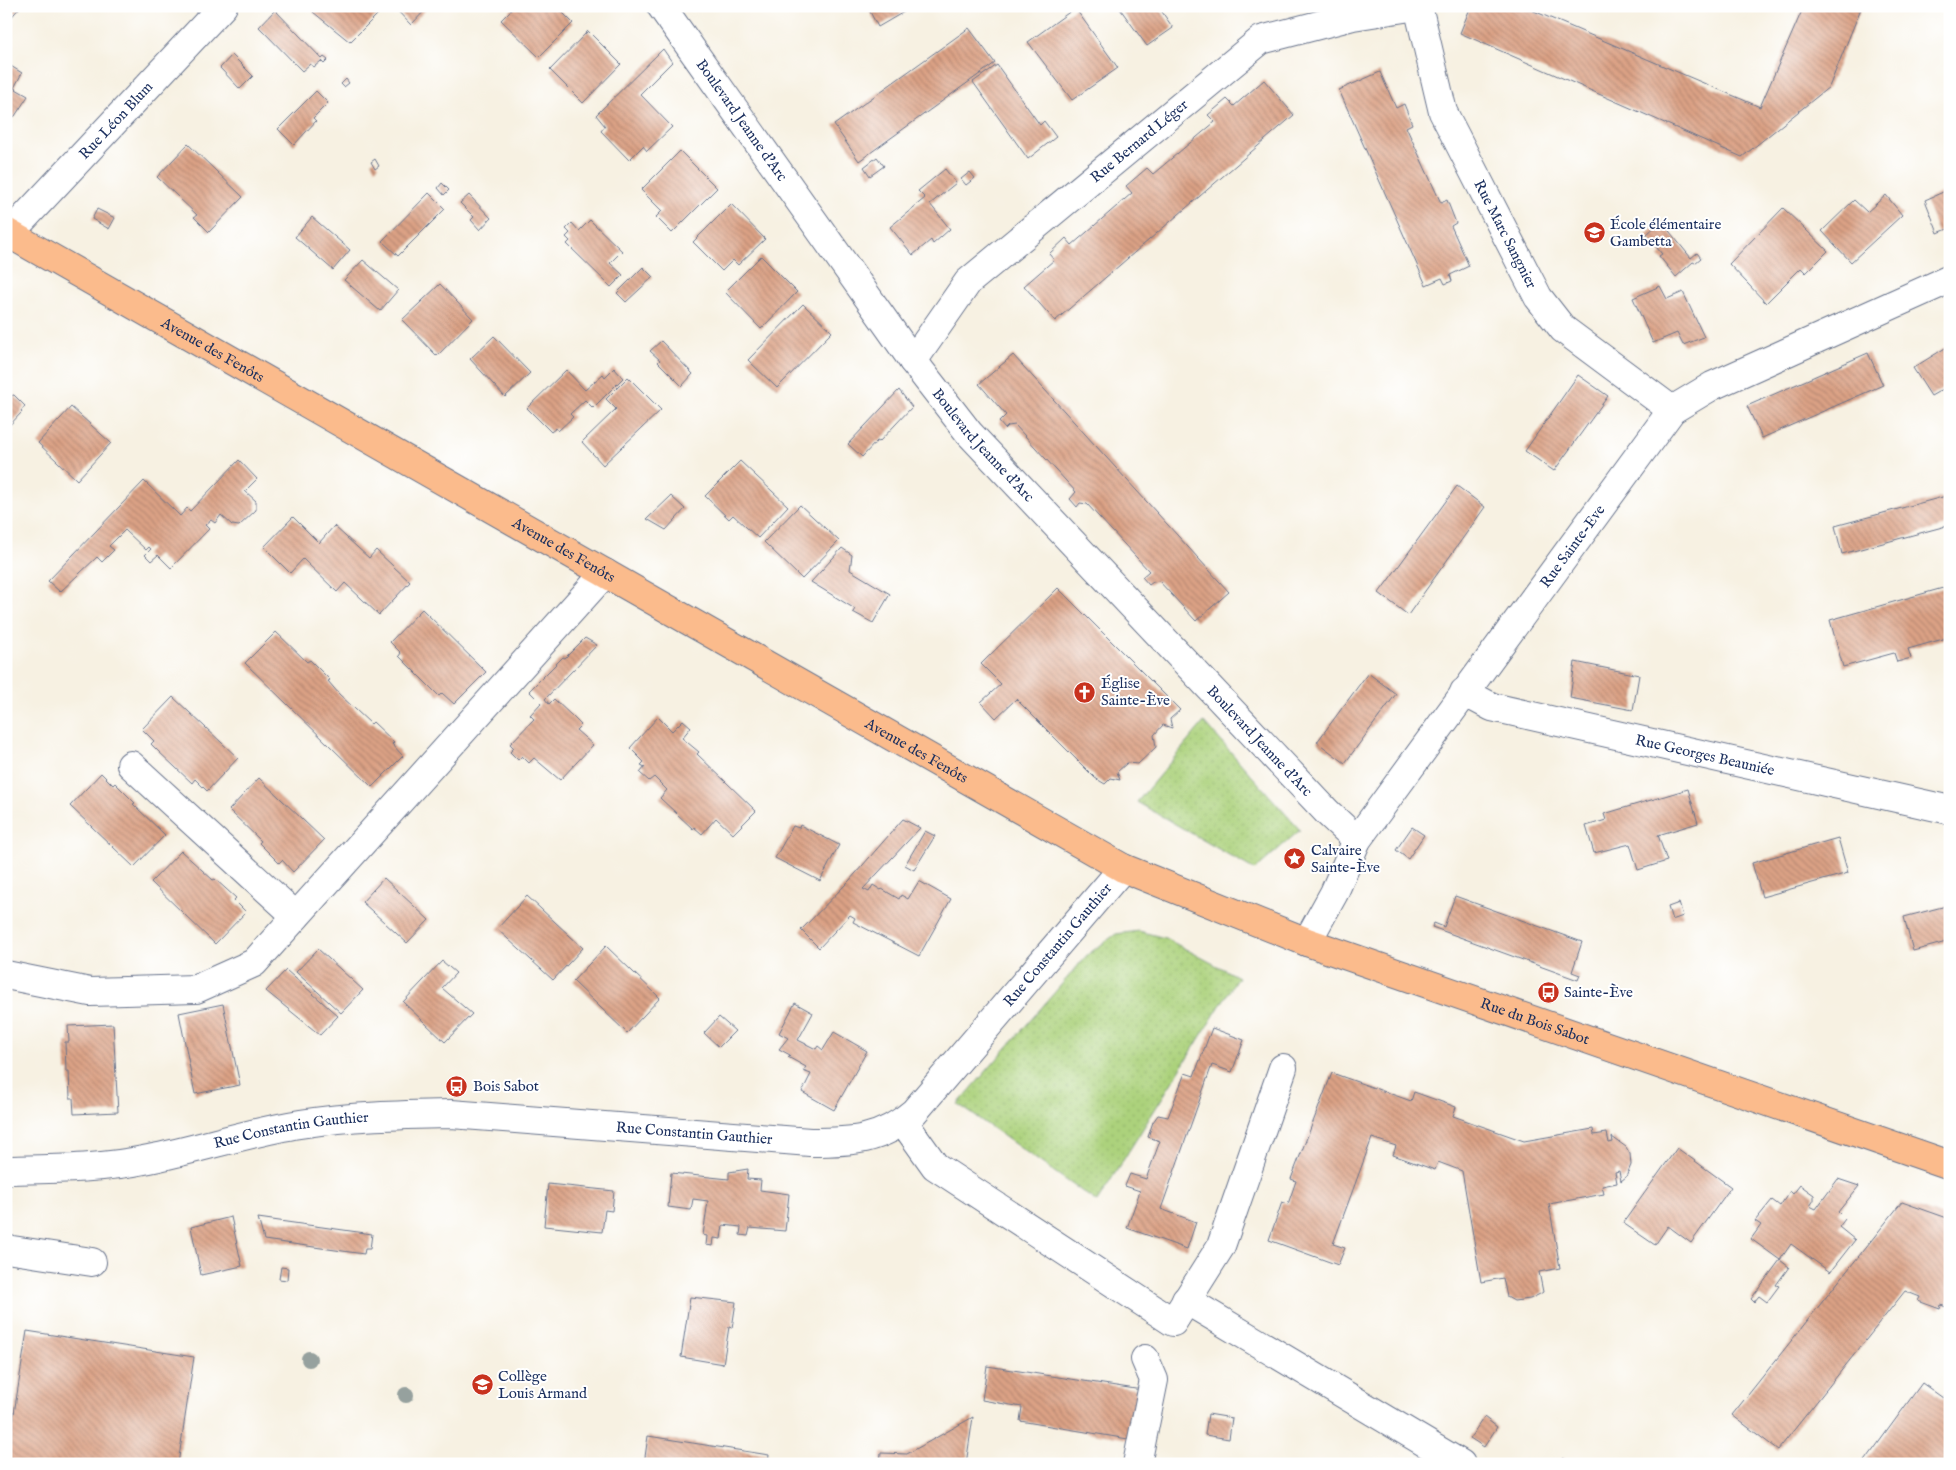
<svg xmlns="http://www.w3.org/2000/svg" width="1956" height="1470" viewBox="0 0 1956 1470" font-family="'IM FELL English',serif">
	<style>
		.grass { fill: url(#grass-dots); stroke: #64806d }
		.building { fill: url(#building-back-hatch) }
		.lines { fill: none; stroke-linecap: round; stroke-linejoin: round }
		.minor-casing { stroke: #68738c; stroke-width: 30 }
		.major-casing { stroke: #68738c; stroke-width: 30 }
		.minor { stroke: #fff; stroke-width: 28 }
		.major { stroke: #fbbb8c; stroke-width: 28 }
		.tree { fill: #96a19e }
		.labels { text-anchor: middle; stroke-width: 4; stroke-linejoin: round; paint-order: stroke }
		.street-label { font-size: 15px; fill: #1b2f5e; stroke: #fff }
		.poi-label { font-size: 15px; fill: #1b2f5e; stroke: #fff; text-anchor: start }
	</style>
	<defs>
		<pattern id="grass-dots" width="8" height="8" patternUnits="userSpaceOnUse" patternTransform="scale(1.25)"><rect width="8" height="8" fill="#acd27c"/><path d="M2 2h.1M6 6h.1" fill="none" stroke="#93b56e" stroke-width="1.8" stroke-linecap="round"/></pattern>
		<pattern id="building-back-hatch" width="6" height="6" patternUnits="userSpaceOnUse" patternTransform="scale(1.25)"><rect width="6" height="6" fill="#dca285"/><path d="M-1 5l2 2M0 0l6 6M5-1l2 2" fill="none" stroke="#b28470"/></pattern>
	</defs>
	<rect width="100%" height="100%" fill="#fff"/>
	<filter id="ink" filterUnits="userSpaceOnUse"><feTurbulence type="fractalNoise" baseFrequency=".02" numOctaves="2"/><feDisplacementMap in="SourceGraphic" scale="10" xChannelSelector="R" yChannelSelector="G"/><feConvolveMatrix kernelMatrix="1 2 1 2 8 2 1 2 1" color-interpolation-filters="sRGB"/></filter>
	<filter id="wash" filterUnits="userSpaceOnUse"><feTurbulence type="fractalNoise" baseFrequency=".0096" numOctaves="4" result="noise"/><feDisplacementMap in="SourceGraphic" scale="20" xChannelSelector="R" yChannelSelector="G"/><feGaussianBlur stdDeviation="1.12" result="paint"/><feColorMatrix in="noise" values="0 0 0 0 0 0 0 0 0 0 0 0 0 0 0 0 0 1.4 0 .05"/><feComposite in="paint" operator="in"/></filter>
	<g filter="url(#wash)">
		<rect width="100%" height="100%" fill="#f7f1e2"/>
		<g class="grass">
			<path d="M1204,722l96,108 -45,40 -118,-68z"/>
			<path d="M1139,931l26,7 73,39 -141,225 -139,-98 129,-149 29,-21z"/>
		</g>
		<g id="blocks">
			<g class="building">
				<path d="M6,6h15l-13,15 -2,-1z"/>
				<path d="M319,6h67l-36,36 -37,-30z"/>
				<path d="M393,6h36l-18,19z"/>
				<path d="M515,6h41l17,17 -34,34 -38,-37z"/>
				<path d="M867,6h47l-36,21z"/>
				<path d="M1118,6h40l15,22 -26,18z"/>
				<path d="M1471,6h51l238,101 44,-101h58l-33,81 -87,70 -282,-124z"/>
				<path d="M1075,8l43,60 -46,32 -44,-58z"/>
				<path d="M275,10l47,49 2,-2 4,3 -4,4 -3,-3 -7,6 -4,-3 -8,7 -43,-44z"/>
				<path d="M969,28l26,35 -136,98 -25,-36z"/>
				<path d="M588,31l33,33 -38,39 -33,-33z"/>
				<path d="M663,49l9,13 -32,32 32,33 -25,24 -4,-5 -14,14 -28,-29 4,-5 -9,-11z"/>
				<path d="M232,55l21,21 -13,13 -20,-21z"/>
				<path d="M6,63l16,10 -8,15 14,8 -13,20 -9,4z"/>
				<path d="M997,65l43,60 4,-4 12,16 -28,22 -55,-77z"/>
				<path d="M1380,72l16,36 8,-4 8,20 -6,3 35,76 6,-3 9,23 -5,3 18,40 -19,9 2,6 -7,3 -3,-6 -16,7 -87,-195z"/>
				<path d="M346,79l3,4 -5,4 -3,-3z"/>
				<path d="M1264,80l30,35 -239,206 -31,-35 30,-26 -5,-6 17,-16 6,7 60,-52 -6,-7 21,-18 6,6 62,-52 -7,-7 19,-16 7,7z"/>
				<path d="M316,91l12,12 -15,15 3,3 -22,24 -16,-16z"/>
				<path d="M188,144l55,53 -34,35 -15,-15 3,-2 -40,-38z"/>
				<path d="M680,151l37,37 -45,45 -16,-16 6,-6 -21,-21z"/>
				<path d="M877,157l7,9 -14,10 -6,-9z"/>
				<path d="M375,159l4,7 -4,3 -4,-7z"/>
				<path d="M945,169l11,14 -26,21 20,25 -17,15 -2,-4 -18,15 -23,-28 35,-29 -7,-7z"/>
				<path d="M970,172l5,6 -9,7 -5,-6z"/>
				<path d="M442,183l7,7 -5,5 -6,-7z"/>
				<path d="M1950,189v39l-12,5 -13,-33z"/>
				<path d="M429,193l16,16 -47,47 -16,-15z"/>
				<path d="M469,195l22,23 -11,12 -9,-10 3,-3 -14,-14z"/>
				<path d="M1886,195l16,20 -51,47 -29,-31 32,-31 13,12z"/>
				<path d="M731,204l34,35 -27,26 -5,-5 -11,11 -29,-29z"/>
				<path d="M1783,208l45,43 -22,22 -5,-5 -35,35 -37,-39z"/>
				<path d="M97,209l18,9 -6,11 -17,-10z"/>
				<path d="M312,217l38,33 -17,20 -38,-33z"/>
				<path d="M590,220l32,31 -12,12 13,12 -12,12 -44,-43 3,-3 -4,-4 4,-4 -4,-4 6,-6 7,8z"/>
				<path d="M1661,221l30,37 6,-5 4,5 -6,5 -2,-1 -17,15 -17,-21 3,-2 -16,-19z"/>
				<path d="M761,256l36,36 -36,37 -36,-37z"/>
				<path d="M363,260l35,30 -18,21 -36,-31z"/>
				<path d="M643,267l10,10 -27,25 -9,-9z"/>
				<path d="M440,284l33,35 -36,37 -35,-36z"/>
				<path d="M1660,286l7,13 16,-7 21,45 -21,8 -6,-12 -24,10 -20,-45z"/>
				<path d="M803,304l29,28 -55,56 -29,-28z"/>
				<path d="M494,336l36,37 -25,24 -35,-38z"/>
				<path d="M661,341l32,33 -11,12 -24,-24 2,-2 -10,-9z"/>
				<path d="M1950,345v40l-19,11 -18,-28z"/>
				<path d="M1868,353l15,32 -121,53 -15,-32z"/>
				<path d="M1013,355l216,237 -33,29 -37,-40 -6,1 -4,3 -7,-8 7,-6 -62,-67 -7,-1 -3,4 -7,-8 6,-7 -61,-67 -7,1 -3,3 -6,-7 7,-7 -27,-31z"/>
				<path d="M614,368l9,10 -30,30 -8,-8 -15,14 3,3 -15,14 -2,-3 -5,4 -24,-24 39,-38 19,20 18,-16 2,3z"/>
				<path d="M1578,375l30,21 -54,75 -29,-20z"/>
				<path d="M628,377l33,33 -58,55 -21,-23 34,-33 -10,-10z"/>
				<path d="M899,390l13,17 -33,35 -2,-1 -15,16 -14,-13z"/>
				<path d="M14,395l11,11 -4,5 1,1 -16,17v-32z"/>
				<path d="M71,407l40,36 -34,37 -39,-37z"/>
				<path d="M239,460l18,19 -12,12 11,10v9l-17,16 -7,-1 -11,-10 -6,8 -4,-3 -6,5 4,4 -38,39 -13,-13 -7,6 -6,-6 6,-6 -2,-2 -3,3 -21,-20 -16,16 5,4 -12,12 -5,-5 -37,35 -12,-11 96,-100 36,35 7,-8 3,3z"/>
				<path d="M740,461l48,45 -30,32 -25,-23 -4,4 -24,-23z"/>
				<path d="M1457,486l28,21 -77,108 -29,-22z"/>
				<path d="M1950,495v30l-108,29 -7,-28z"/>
				<path d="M671,496l14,13 -19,21 -19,-11z"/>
				<path d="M800,505l39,36 -37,38 -38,-37z"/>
				<path d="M293,517l26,26 15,-17 35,32 7,-8 34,32 -31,33 -34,-32 -8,9 -34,-33 -13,14 -26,-26z"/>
				<path d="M842,548l10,7 -2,15 40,24 -17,29 -20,-11 2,-3 -44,-27z"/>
				<path d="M1950,586v51l-42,12 3,9 -14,4 -3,-9 -51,14 -13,-47z"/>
				<path d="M1058,588l122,122 -10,9 2,9 -9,-3 -9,10 2,12 -18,17 -11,-1 -10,9 3,8 -9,-2 -6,6 -10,-6 -79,-79 -20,19 -15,-16 20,-18 -20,-20z"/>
				<path d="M422,609l64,63 -32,32 -12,-11 -3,3 -40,-40 2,-3 -11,-11z"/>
				<path d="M276,632l31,30 3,-2 20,20 -2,1 11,13 32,30 2,-2 21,20 -2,2 11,12 -31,31 -127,-124z"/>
				<path d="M585,638l12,7 -52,54 4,5 5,-5 19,18 8,8 -5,5 17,15 -33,35 -26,-22 -5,5 -7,-7 -4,4 -8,-8 4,-4 -4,-4 24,-25 -4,-4 11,-12 -12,-12 34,-34 2,1z"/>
				<path d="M1575,662l64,13 -6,35 -63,-12z"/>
				<path d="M1368,673l28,21 -51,69 -28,-21z"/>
				<path d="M173,697l65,61 -31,33 -12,-12 -3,4 -34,-32 -7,-7 3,-3 -12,-12z"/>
				<path d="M658,717l14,14 11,-11 8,7 -9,11 17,14 -2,2 59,57 -23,23 -17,-16 -14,16 -8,-7 -1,2 -33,-31 7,-8 -13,-13 -5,4 -9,-8 5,-6 -4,-2 3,-3 -14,-14z"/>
				<path d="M101,773l12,12 2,-2 20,20 -2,1 32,31 -31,32 -64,-61z"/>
				<path d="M259,778l65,62 -31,32 -11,-12 -3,3 -20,-20 2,-2 -32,-31z"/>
				<path d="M1688,789l10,34 -40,12 9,26 -29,9 -8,-26 -36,9 -8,-27 20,-6 -2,-6z"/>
				<path d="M903,819l17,9 -57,61 6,3 4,-7 8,5 1,-1 17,10 2,-4 7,4 11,-18 32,18 -32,57 -66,-34 2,-4 -5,-3 -31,33 -18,-18 48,-49z"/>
				<path d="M800,825l39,20 -19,36 -45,-23 18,-32 6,2z"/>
				<path d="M1412,827l12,8 -16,24 -12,-9z"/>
				<path d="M925,831l10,5 -21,34 -9,-5z"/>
				<path d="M1838,838l10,35 -86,24 -10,-34z"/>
				<path d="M181,851l32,29 2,-1 21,19 -2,2 12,12 -31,32 -64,-62z"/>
				<path d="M384,878l45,42 -22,23 -45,-41z"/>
				<path d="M527,896l56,52 -30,32 -56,-51z"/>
				<path d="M1455,896l127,46 -10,30 8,3 -2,5 -146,-53 2,-4 10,4z"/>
				<path d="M1679,903l4,13 -11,4 -4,-13z"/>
				<path d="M1950,905v36l-37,10 -9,-34z"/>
				<path d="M606,946l54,52 -33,35 -54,-52z"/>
				<path d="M318,949l45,41 -22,23 -45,-41z"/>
				<path d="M442,961l14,12 -14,15 30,26 -27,28 -42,-40z"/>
				<path d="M286,970l52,46 -18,19 -54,-44z"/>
				<path d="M795,1003l18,10 -15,27 18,9 2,-3 5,4 11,-18 33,19 -33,59 -32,-18 9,-18 -8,-3 3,-4 -18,-10 2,-2 -11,-6 9,-11 -9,-5z"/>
				<path d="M223,1004l17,81 -45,9 -16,-81z"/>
				<path d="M719,1017l16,14 -16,16 -15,-14z"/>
				<path d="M113,1024l5,88 -44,2 -1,-16h-3l-1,-27h-3l-1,-29h4l-1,-16z"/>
				<path d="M1212,1028l32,12 -12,32 -20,-7 -51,144 35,13 -9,27 -60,-21 13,-37 -15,-5 5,-12 16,5 14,-38 -12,-4 5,-15 5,-7 10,2 17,-44 9,3z"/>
				<path d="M9,1066l-1,29h-2v-28z"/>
				<path d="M1332,1073l79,28 3,-9 42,15 -3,9 71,25 69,-12 1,6 13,-2 2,10 4,-1 -1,-5 14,10 4,7 1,11 -5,12 -5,4 -2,-10 -4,1 2,11 -15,3 2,8 -55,10 11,64 -21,4 4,20 -3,2 -10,5 -16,2 -7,-4 -4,-19 -22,4 -19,-111 -24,-9 -3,8 -42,-15 3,-9 -24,-8 -39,106 12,4 -7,17 -69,-25 13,-38 6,2 8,-23 -5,-2z"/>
				<path d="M1677,1148l54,39 -40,56 -23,-17 -13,19 -32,-22z"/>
				<path d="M748,1169l-1,10 14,1 -1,10 29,4 -4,37 -35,-3 -2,8 -8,-1 1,-8 -18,-2 -2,14 -7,-1 -1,8 -7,-1 1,-9 -4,-1 5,-34 -15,-2 -2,11 -23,-3 3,-34 58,6v-7z"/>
				<path d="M1838,1179l21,7 -21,26 7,7 -6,8 16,13 -25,32 -39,-28 -11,16 9,7 -13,18 3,1 -12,16 -8,-6 -5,6 -3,-3 29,-39 -29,-21 10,-14 -6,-4 17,-21 8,6 10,-15 3,3 7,-9 14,10v5l-4,6 6,3z"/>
				<path d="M548,1184l66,7 -2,20 -7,-1 -3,22 -58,-6z"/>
				<path d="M1902,1202l48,17v77l-4,11 -5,-2 -1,4 -22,-8 2,-4 -15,-6 -127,159 -46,-35z"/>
				<path d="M231,1217l11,49 -41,9 -10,-48z"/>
				<path d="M258,1218l114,16 -2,15h-5l-1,5 -100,-14z"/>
				<path d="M281,1267l7,1 -1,12 -8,-1z"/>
				<path d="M690,1297l46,5 -4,26 -3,-1 -6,37 -42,-7z"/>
				<path d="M27,1331l167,26 -16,107h-172z"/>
				<path d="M987,1366l155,24 -8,50 -114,-19 2,-14 -40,-7z"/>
				<path d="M1922,1383l21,15 7,-8v65l-6,9h-81z"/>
				<path d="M1208,1414l24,4 -3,21 -24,-4z"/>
				<path d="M973,1417l-7,47h-86l1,-11 26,1z"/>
				<path d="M1484,1417l13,10 -13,20 -14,-9z"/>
				<path d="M648,1436l121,19 -1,9h-124z"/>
				<path d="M1563,1458l5,4 -1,2h-8z"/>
			</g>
		</g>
	</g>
	<g filter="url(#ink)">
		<use href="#blocks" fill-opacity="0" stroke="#68738c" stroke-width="1"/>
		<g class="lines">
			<defs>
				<g id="minor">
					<path id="s1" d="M661,6l252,355 56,72 359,380 29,27"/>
					<path id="s2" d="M1418,6l25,106 95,185 25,32 109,81"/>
					<path id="s3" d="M9,234l214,-228"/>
					<path id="s4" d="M913,361l55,-79 293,-242 92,-24 64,-10"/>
					<path id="s5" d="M1464,692l28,15 458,103"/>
					<path d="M131,765l165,151"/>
					<path id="s6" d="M1307,942l27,-49 23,-53 315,-430 40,-24 238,-107"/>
					<path d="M6,975l84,17 106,-3 58,-26 351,-390"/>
					<path d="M903,1121l32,45 238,156 48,-76 62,-178"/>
					<path id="s7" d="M6,1170c48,-1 96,-1 143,-11 51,-10 100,-27 151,-35 50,-8 101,-9 151,-10l359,28c42,0 71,-1 104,-30l209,-244"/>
					<path d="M6,1249l86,13"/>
					<path d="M1186,1300l275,164"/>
					<path d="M1137,1464l17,-84 -9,-21"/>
				</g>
				<g id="major">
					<path id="s8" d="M6,232l1117,636 184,74 643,223"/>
				</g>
			</defs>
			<use href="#minor" class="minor-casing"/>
			<use href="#major" class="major-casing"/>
			<use href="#minor" class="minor"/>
			<use href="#major" class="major"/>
		</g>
		<g class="tree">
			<circle cx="309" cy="1359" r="8"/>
			<circle cx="406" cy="1395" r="8"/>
		</g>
	</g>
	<defs>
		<symbol id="school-disc" viewBox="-11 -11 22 22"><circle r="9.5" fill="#c8321e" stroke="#fff"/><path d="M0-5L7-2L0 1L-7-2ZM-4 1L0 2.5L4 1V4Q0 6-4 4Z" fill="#fff"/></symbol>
		<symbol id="church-disc" viewBox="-11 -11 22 22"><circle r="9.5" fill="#c8321e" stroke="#fff"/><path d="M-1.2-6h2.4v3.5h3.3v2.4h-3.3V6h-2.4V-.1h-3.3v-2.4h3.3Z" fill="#fff"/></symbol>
		<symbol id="sight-disc" viewBox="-11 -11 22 22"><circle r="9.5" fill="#c8321e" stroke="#fff"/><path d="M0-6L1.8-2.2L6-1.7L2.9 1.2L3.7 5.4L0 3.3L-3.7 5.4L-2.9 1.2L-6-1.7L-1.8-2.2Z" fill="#fff"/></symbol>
		<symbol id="bus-disc" viewBox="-11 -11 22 22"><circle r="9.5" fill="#c8321e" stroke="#fff"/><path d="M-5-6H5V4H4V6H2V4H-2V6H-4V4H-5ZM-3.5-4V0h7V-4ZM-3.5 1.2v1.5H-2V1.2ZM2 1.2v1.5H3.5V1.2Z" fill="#fff"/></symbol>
	</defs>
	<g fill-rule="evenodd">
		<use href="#school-disc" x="1582" y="220" width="25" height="25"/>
		<use href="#church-disc" x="1072" y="680" width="25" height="25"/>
		<use href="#sight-disc" x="1282" y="846" width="25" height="25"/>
		<use href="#bus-disc" x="1536" y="980" width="25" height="25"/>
		<use href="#bus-disc" x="444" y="1074" width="25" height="25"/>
		<use href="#school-disc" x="470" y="1372" width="25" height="25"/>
	</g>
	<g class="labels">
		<g class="street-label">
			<text dy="5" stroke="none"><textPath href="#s3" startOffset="156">Rue Léon Blum</textPath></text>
			<text dy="5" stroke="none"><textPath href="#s1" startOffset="140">Boulevard Jeanne d'Arc</textPath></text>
			<text dy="5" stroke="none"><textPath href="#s4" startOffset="318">Rue Bernard Léger</textPath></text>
			<text dy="5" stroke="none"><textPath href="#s2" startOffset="246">Rue Marc Sangnier</textPath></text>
			<text dy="5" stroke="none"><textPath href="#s8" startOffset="238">Avenue des Fenôts</textPath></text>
			<text dy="5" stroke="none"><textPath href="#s1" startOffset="545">Boulevard Jeanne d'Arc</textPath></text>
			<text dy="5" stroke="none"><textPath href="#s6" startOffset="478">Rue Sainte-Eve</textPath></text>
			<text dy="5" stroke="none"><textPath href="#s8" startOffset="642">Avenue des Fenôts</textPath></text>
			<text dy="5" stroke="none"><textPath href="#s1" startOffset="950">Boulevard Jeanne d'Arc</textPath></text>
			<text dy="5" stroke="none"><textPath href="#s8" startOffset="1048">Avenue des Fenôts</textPath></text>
			<text dy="5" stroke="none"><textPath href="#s5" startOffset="250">Rue Georges Beauniée</textPath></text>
			<text dy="5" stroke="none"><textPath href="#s7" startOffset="1142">Rue Constantin Gauthier</textPath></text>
			<text dy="5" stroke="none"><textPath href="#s8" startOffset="1725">Rue du Bois Sabot</textPath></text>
			<text dy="5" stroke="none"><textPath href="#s7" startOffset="289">Rue Constantin Gauthier</textPath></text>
			<text dy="5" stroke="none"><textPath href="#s7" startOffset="694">Rue Constantin Gauthier</textPath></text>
		</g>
		<g class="poi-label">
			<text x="1610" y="229">École élémentaire<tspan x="1610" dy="17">Gambetta</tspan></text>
			<text x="1101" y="688">Église<tspan x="1101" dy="17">Sainte-Ève</tspan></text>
			<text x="1311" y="855">Calvaire<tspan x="1311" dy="17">Sainte-Ève</tspan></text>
			<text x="1564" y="997">Sainte-Ève</text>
			<text x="473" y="1091">Bois Sabot</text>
			<text x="498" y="1381">Collège<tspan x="498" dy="17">Louis Armand</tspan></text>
		</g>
	</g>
	<rect width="1956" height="1470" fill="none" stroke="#fff" stroke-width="25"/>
</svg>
